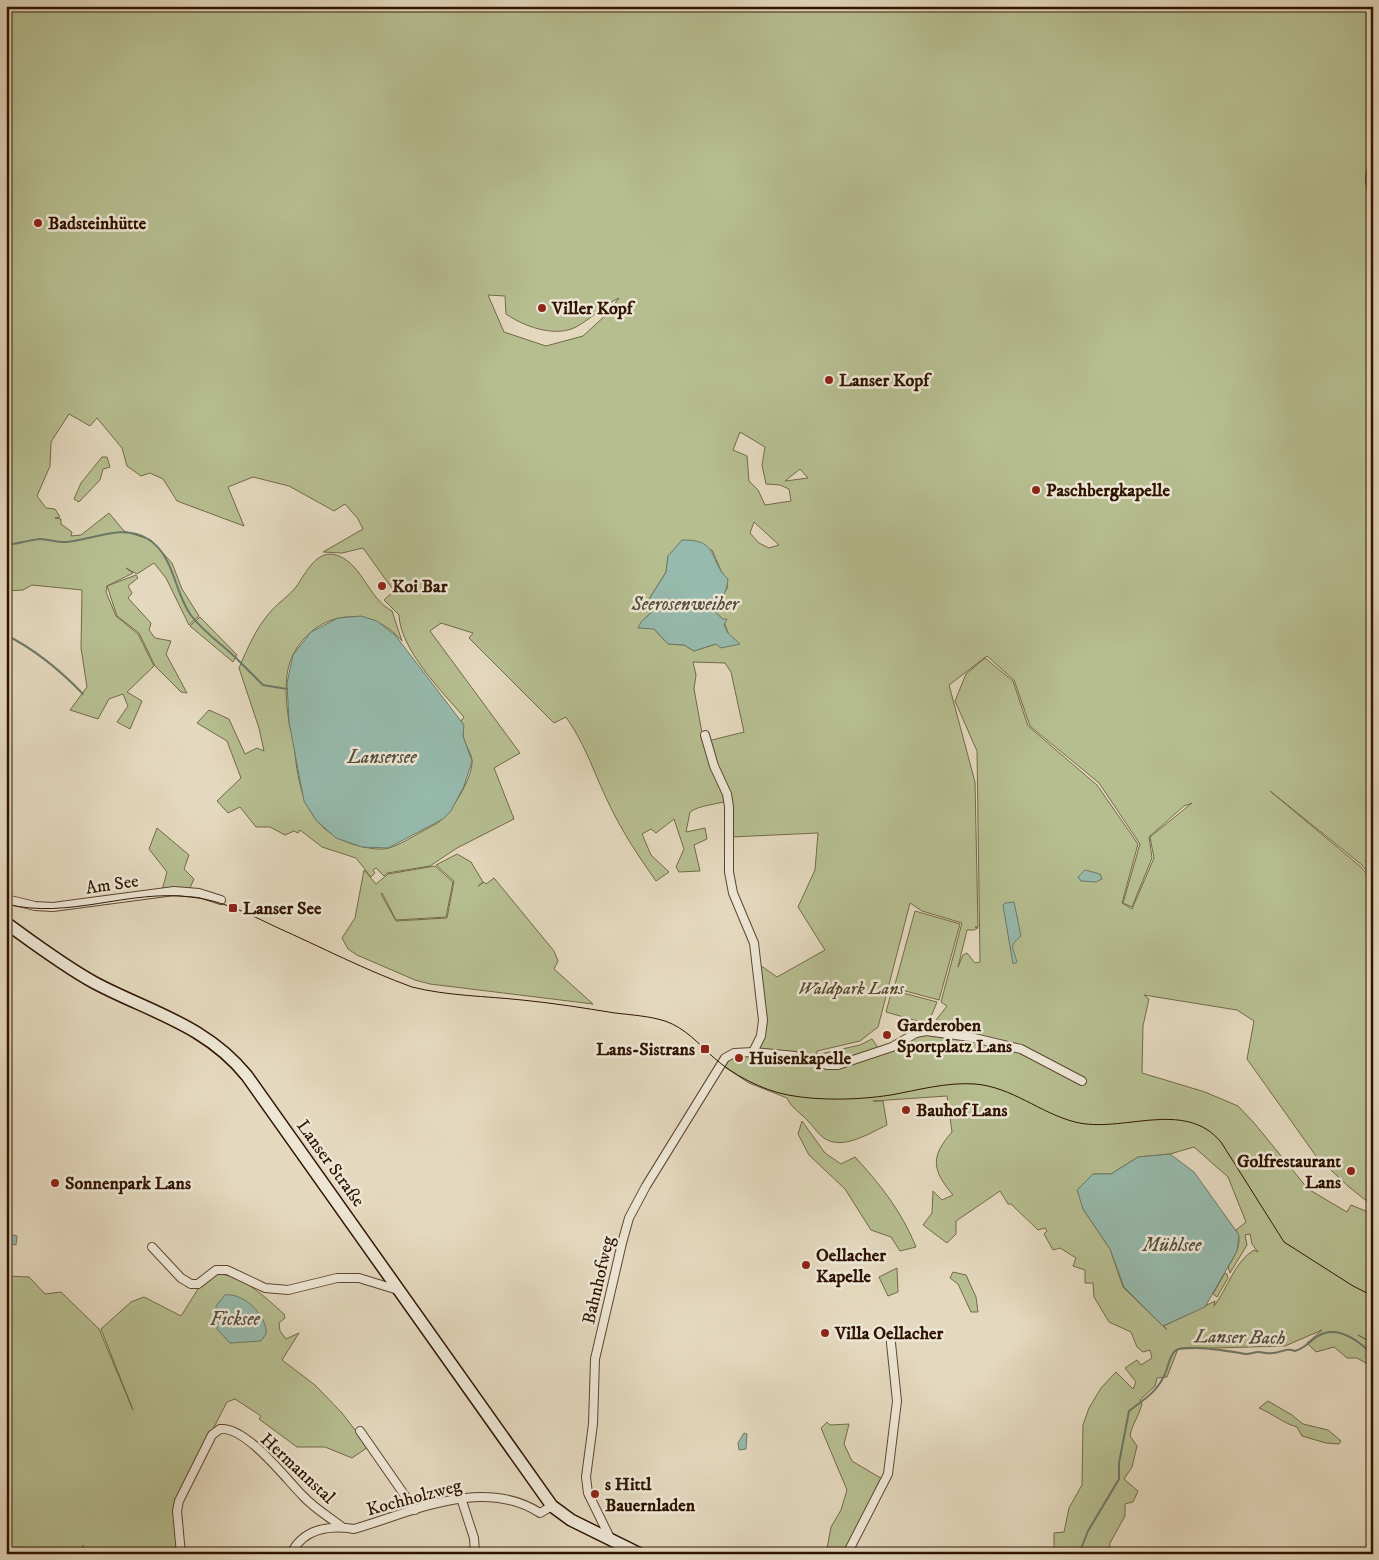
<svg xmlns="http://www.w3.org/2000/svg" width="1379" height="1560" viewBox="0 0 1379 1560" font-family="'IM FELL DW Pica',serif">
	<style>
		.green { fill: #b6be90; stroke: #736948; fill-rule: evenodd }
		.water { fill: #96baad; stroke: #6d7868 }
		.lines { fill: none; stroke-linecap: round; stroke-linejoin: round }
		.stream { stroke: #6d7868; stroke-width: 2 }
		.street-casing { stroke: #5d4530; stroke-width: 10 }
		.secondary-casing { stroke: #301400; stroke-width: 14 }
		.street { stroke: #ede6d5; stroke-width: 8 }
		.secondary { stroke: #ede6d5; stroke-width: 11 }
		.tram { stroke: #301400; stroke-width: 1 }
		.poi-dot { fill: #8f2418; stroke: #ede6d5; stroke-width: 2 }
		.labels { text-anchor: middle; stroke-width: 5; stroke-linejoin: round; paint-order: stroke }
		.poi-label { font-size: 18px; font-weight: bold; fill: #301400; stroke: #ede6d5; text-anchor: start }
		.street-label { font-size: 18px; fill: #301400; stroke: #ede6d5 }
		.park-label { font-size: 18px; font-style: italic; fill: #58472b; stroke: #ede6d5 }
		.water-label { font-size: 19px; font-style: italic; fill: #544e3d; stroke: #ede6d5 }
	</style>
	<rect width="100%" height="100%" fill="#e4d8be"/>
	<filter id="stains"><feTurbulence type="fractalNoise" baseFrequency=".004" numOctaves="4"/><feColorMatrix values="0 0 0 0 .2 0 0 0 0 .09 0 0 0 0 .02 0 0 0 .5 -.17"/></filter>
	<radialGradient id="worn" r=".72"><stop offset=".6" stop-color="#630" stop-opacity="0"/><stop offset="1" stop-color="#630" stop-opacity=".3"/></radialGradient>
	<g class="green">
		<path d="M6,6h1367v873l-11,-14 -92,-74 91,76 12,15v324l-24,-19 -33,-31 -69,-97 7,-38 -17,-11 -93,-15 5,4 -6,27 -1,47 63,19 33,14 17,18 53,65 39,23 4,-7 22,9v129l-15,-8 15,8v24l-16,-9h-10l-13,-11 -18,5 -9,-9 15,-13 -37,16 -107,3 -11,28 -10,1 -2,8 -15,14 2,4c-3,12 -10,20 -12,32l7,10 -5,21 -8,12 14,12 -5,11 -8,2v12l-15,27 -1,11h-55v-21l10,-1 5,-24 13,-23 1,-60 6,-17 12,-20 15,-16 17,17 3,-7 -11,-14 12,-8 4,5 11,-7 -2,-8 -7,2 -6,-5 -6,-15 -22,-10 -15,-25 -1,-14h-8v-13l-12,-4 3,-8 -16,-10 -7,2 -9,-16 3,-3 -2,-3 -7,2 -27,-26h-3l-8,-13 -44,30v13l-9,9 -24,-18 9,-12 1,-22 9,9 11,-5c-21,-25 -23,-38 -1,-63l-5,-36 -74,5h10l4,24c-17,8 -45,26 -63,13 -6,-4 -11,-12 -16,-17 -8,-9 -16,-12 -21,-23l-38,-15 -26,-17c10,-13 31,-11 39,-25l-2,-76 17,12 48,-27 -27,-43 17,-37 3,-37 -87,4 1,-36 -24,-60 36,-9 -13,-60 -6,-9 -32,-1 3,13 -2,14 8,44 25,68c-13,4 -27,4 -37,11l-4,20 19,-4 2,11 -13,6 6,26 -21,1 -3,-5 8,-18 -10,-30 -18,14 -5,-4 -9,5 9,21 18,17 -13,9c-17,-24 -33,-48 -46,-75 -16,-32 -23,-59 -44,-89l-12,6 -85,-85 4,-5 -32,-10 -11,8 90,122 -26,15 20,51 -57,29 -27,18 -43,7 -3,3 -8,-8 -3,2 2,3 -4,4 -15,-19 -34,-11 -22,-17 -2,3 -4,-2 -9,4 -15,-8h-14l-16,-20 -12,6 -11,-12 24,-23 -14,-37 -30,-18 12,-13 20,9 16,35 12,-6 7,3 -5,-23 -20,-60c9,-21 17,-40 32,-57 8,-9 18,-15 25,-24 10,-14 21,-40 43,-31 24,10 30,43 53,55l10,30c-32,-38 -87,-30 -109,14 -10,19 -7,47 -4,67 1,8 4,15 5,22 4,44 11,84 58,100 10,3 26,7 37,4 16,-5 32,-17 47,-24 14,-8 38,-48 36,-64 -1,-8 -8,-16 -9,-25 -1,-6 2,-8 -2,-14l3,-4c-22,-25 -64,-68 -65,-102l-15,-15 10,-9 -31,-43 -21,5 -19,-1 40,-23 -5,-10 -13,-15 -11,7 -45,-25 -36,-9 -25,10 16,39 -67,-25 -14,-22 -13,-6 -9,3 -14,-10 -5,-18 -25,-30 -7,8 -21,-12 -18,28 -1,24 -13,30 9,12 9,1 5,8 -5,1 6,1v5l11,8 -1,4 10,-1 28,-22 15,18 27,9 21,23 10,26 17,27 -10,9 -23,-47 -12,-15 -17,11 -11,-6 7,5 -26,13 29,-11 2,3 -10,8 4,7 -4,5 23,25 -2,7 6,8 16,3 -5,13 21,39 -6,-1 -26,-26 -16,-33 -22,-17 -10,-30 -1,6 10,24 22,18 16,32 -27,26 15,9 -12,28 -13,-7 11,-16 -5,-12 -14,5 -11,20 -28,-9 17,-23 -6,-39 1,-58 -50,-5 -9,5 -17,1v-66l4,1 -4,-2zM488,295l17,1 1,18c17,12 49,24 70,13 15,-8 28,-22 43,-29l-12,16 -24,22 -37,10 -42,-14zM740,432l25,15 -3,18 4,19 14,1 9,4 2,12 -26,4 -7,-15 -9,-9 -2,-25 -14,-6zM800,469l8,9 -23,3zM754,522l25,23 -10,3 -10,-5 -9,-10zM712,550l16,37 -4,6 -1,7 -5,4 -3,9 8,6 5,14 -12,11 -22,7 -10,-6 -16,-1 -14,-15 -13,-7 13,-12 -6,-9 18,-29 2,-16zM987,656l27,24 16,46 69,57 41,61 -17,59 9,4 20,-49 -3,-21 35,-31 8,-3 -42,34 4,21 -22,51 -10,-6 16,-59 -41,-59 -69,-59 -15,-45 -28,-23 -19,16 -11,27 22,50 3,211 -5,1 -8,-10 -4,2 -5,12 9,-37h7l4,-2 -3,-1h3l-3,-145 -26,-97zM910,903l12,8 40,12 -21,79 6,4 -17,22 -53,26v-8l-5,-7 -12,6 -40,9 -3,3v-6l43,-10 18,-14zM1194,1147l34,30 18,45 -10,8c8,12 -2,27 -8,37l2,6 17,-28 -2,-10 5,-1 2,10 6,8 -4,-2c-20,12 -26,38 -40,56l1,-5 -51,25 3,4 -44,-43 -13,-38 -27,-40 10,-35h18l27,-17 32,-3z"/>
		<path d="M102,457h5l3,10 -7,2 -3,11 -21,22 -5,-3 7,-16z"/>
		<path d="M200,617l37,38 -4,7 -43,-36z"/>
		<path d="M157,828l32,27 -5,14 10,10 -5,11h-27l5,-18 -18,-23z"/>
		<path d="M457,854l14,8 12,20 -5,4 6,-4 2,2 8,-6 60,73 4,10 -4,8 39,35 -163,-20 -15,-4 -58,-25 -9,-6 -6,-11 13,-20 9,-48 12,14 12,-10 47,-8 18,16 -7,35 -50,3 -14,-27 -1,1 15,27 51,-3 7,-37 -18,-16z"/>
		<path d="M915,911l45,13 -21,76 -45,-12z"/>
		<path d="M892,990l45,12 -9,22 -42,-12z"/>
		<path d="M802,1121l23,32 16,11 14,-7c25,27 47,55 61,90l-16,4 -9,-14 -20,-7 -26,-41 -36,-34 -11,-21z"/>
		<path d="M897,1268l1,24 -10,4 -9,-19z"/>
		<path d="M953,1272l13,3 10,22 2,15h-7l-13,-28 -8,-6z"/>
		<path d="M1225,1273l2,1 1,4 -11,19 -4,-3z"/>
		<path d="M216,1274c26,0 50,24 68,40l1,4 -6,5 1,8 6,8 13,-6 -17,27 33,25 27,28 26,34 -16,11 -27,-11h-28l-38,-28 2,-3 -26,-17 -8,3 -48,93v59h-97l1,-9 -2,9h-75v-278l23,1 16,17 16,-2 38,37 34,81 -32,-81 30,-27 13,-5 37,19 17,-27z"/>
		<path d="M1268,1401l24,14 11,9 25,6 13,11 -2,3 -13,-1 -24,-7 -5,-9c-14,-4 -24,-13 -38,-19z"/>
		<path d="M827,1422l3,3 19,-1 -5,20 8,17 32,19 -37,68 -5,6h-16l5,-27 10,-17 6,-20 -26,-62z"/>
	</g>
	<g class="water">
		<path d="M682,540c38,-1 26,21 46,39 0,8 -4,13 -5,21l-5,4 -2,9 7,6h4l-3,6 4,8 12,11 -19,4 -5,-4 -22,7 -10,-6 -16,-1 -14,-15 -16,-1 3,-6 13,-12 -6,-9 18,-29 2,-16z"/>
		<path d="M361,616l16,5 18,14 69,90 -1,11 9,25 -8,25 -13,25 -8,8 -55,29 -26,-1 -26,-9 -20,-18 -12,-19 -15,-79 -2,-39 6,-28 18,-23 27,-14z"/>
		<path d="M1085,870l15,4 2,5 -6,3 -15,-1 -3,-4z"/>
		<path d="M1014,902l7,34c-13,11 -8,11 -4,26l-4,2 -10,-59 2,-2z"/>
		<path d="M1170,1154l24,18 45,63 -2,16 -32,56 -42,19 -39,-39 -14,-38 -27,-40 -6,-19 16,-16h18l27,-17z"/>
		<path d="M6,1233l11,3 -1,9 -10,-2z"/>
		<path d="M225,1295c18,-3 43,21 41,39l-5,7 -31,2 -13,-14 -1,-23z"/>
		<path d="M744,1433l3,1 -1,15 -7,1 -1,-7z"/>
	</g>
	<g class="lines">
		<g class="stream">
			<path d="M1372,178h1"/>
			<path d="M6,545c11,-1 23,-5 34,-6 9,0 17,4 26,3 27,-2 56,-19 82,-3 26,16 26,52 42,75 13,18 32,30 47,45"/>
			<path d="M6,635c30,15 54,35 77,59"/>
			<path d="M238,660l25,25 24,4"/>
			<path d="M1079,1554l9,-23 31,-52v-16l10,-52c14,-11 27,-18 35,-35 4,-7 5,-20 11,-25 8,-8 59,1 71,3 5,0 8,-2 12,-2 5,0 10,2 15,1 9,0 12,-6 22,-2 9,-2 15,-10 23,-15 20,-12 41,5 55,19"/>
		</g>
		<defs>
			<g id="street">
				<path d="M705,735l9,31 13,28 2,13v65l4,21 21,50 9,77 -2,16 -8,16"/>
				<path d="M6,899l29,7 18,1 121,-16 25,2 22,7"/>
				<path d="M152,1247l29,31 10,6h7l18,-14h11l38,18 23,2 49,-12h22l39,12"/>
				<path d="M360,1431l55,79"/>
				<path d="M461,1498l13,40 1,16"/>
				<path d="M611,1540l-23,-47 -2,-16 7,-53 2,-65 27,-116 7,-25 17,-32 79,-128 9,-5 19,-1 42,4 32,9h11l54,-18 24,-14 10,-2 44,6 51,12 61,32"/>
				<path d="M181,1554l-4,-43 2,-10 33,-66 8,-6c26,-3 66,50 83,67 11,12 26,21 39,31"/>
				<path d="M291,1554c12,-25 38,-29 63,-25 59,-17 128,-53 186,-16l12,-7"/>
				<path d="M847,1554l41,-80 9,-73 -6,-58"/>
			</g>
			<path id="secondary" d="M6,923c29,21 58,43 89,60 55,29 111,42 152,93l305,430 19,14 69,34"/>
		</defs>
		<use href="#street" class="street-casing"/>
		<use href="#secondary" class="secondary-casing"/>
		<use href="#street" class="street"/>
		<use href="#secondary" class="secondary"/>
		<g class="tram">
			<path d="M1373,155c-10,15 -9,33 0,48"/>
			<path d="M6,904c63,16 122,-15 185,-7 30,3 58,17 85,30 45,20 89,43 136,60 36,9 73,9 110,13 31,3 62,8 93,13 17,2 34,3 50,8 20,7 33,22 48,36 20,18 49,33 75,38 32,6 71,5 103,0 27,-5 56,-13 84,-11 37,3 65,29 100,38 47,12 109,-24 146,20l63,100 69,44 20,10"/>
		</g>
	</g>
	<g class="poi-dot">
		<circle cx="38" cy="223" r="5"/>
		<circle cx="542" cy="308" r="5"/>
		<circle cx="829" cy="380" r="5"/>
		<circle cx="1036" cy="490" r="5"/>
		<circle cx="382" cy="586" r="5"/>
		<rect x="228" y="903" width="10" height="10" rx="2.5"/>
		<circle cx="887" cy="1035" r="5"/>
		<rect x="700" y="1044" width="10" height="10" rx="2.5"/>
		<circle cx="739" cy="1058" r="5"/>
		<circle cx="906" cy="1110" r="5"/>
		<circle cx="1351" cy="1171" r="5"/>
		<circle cx="55" cy="1183" r="5"/>
		<circle cx="806" cy="1265" r="5"/>
		<circle cx="825" cy="1333" r="5"/>
		<circle cx="595" cy="1494" r="5"/>
	</g>
	<g class="labels">
		<g class="poi-label">
			<text x="48" y="229">Badsteinhütte</text>
			<text x="552" y="314">Viller Kopf</text>
			<text x="839" y="386">Lanser Kopf</text>
			<text x="1046" y="496">Paschbergkapelle</text>
			<text x="392" y="592">Koi Bar</text>
			<text x="243" y="914">Lanser See</text>
			<text x="897" y="1031">Garderoben<tspan x="897" dy="21">Sportplatz Lans</tspan></text>
			<text x="695" y="1055" text-anchor="end">Lans-Sistrans</text>
			<text x="749" y="1064">Huisenkapelle</text>
			<text x="916" y="1116">Bauhof Lans</text>
			<text x="1341" y="1167" text-anchor="end">Golfrestaurant<tspan x="1341" dy="21">Lans</tspan></text>
			<text x="65" y="1189">Sonnenpark Lans</text>
			<text x="816" y="1261">Oellacher<tspan x="816" dy="21">Kapelle</tspan></text>
			<text x="835" y="1339">Villa Oellacher</text>
			<text x="605" y="1490">s Hittl<tspan x="605" dy="21">Bauernladen</tspan></text>
		</g>
		<g class="street-label">
			<text transform="translate(112 884) rotate(-8)" y="6">Am See</text>
			<text transform="translate(331 1163) rotate(54)" y="6">Lanser Straße</text>
			<text transform="translate(598 1280) rotate(-77)" y="6">Bahnhofweg</text>
			<text transform="translate(298 1468) rotate(43)" y="6">Hermannstal</text>
			<text transform="translate(414 1497) rotate(-15)" y="6">Kochholzweg</text>
		</g>
		<g class="park-label">
			<text x="851" y="994">Waldpark Lans</text>
		</g>
		<g class="water-label">
			<text x="685" y="610">Seerosenweiher</text>
			<text x="382" y="763">Lansersee</text>
			<text x="1172" y="1251">Mühlsee</text>
			<text x="235" y="1325">Ficksee</text>
			<text transform="translate(1240 1336) rotate(1)" y="7">Lanser Bach</text>
		</g>
	</g>
	<rect width="1379" height="1560" fill="none" stroke="#e4d8be" stroke-width="25"/>
	<rect x="8" y="8" width="1364" height="1545" fill="none" stroke="#301400" stroke-width="2.5"/>
	<rect x="12" y="12" width="1354" height="1535" fill="none" stroke="#301400"/>
	<rect width="100%" height="100%" filter="url(#stains)"/>
	<rect width="100%" height="100%" fill="url(#worn)"/>
</svg>
